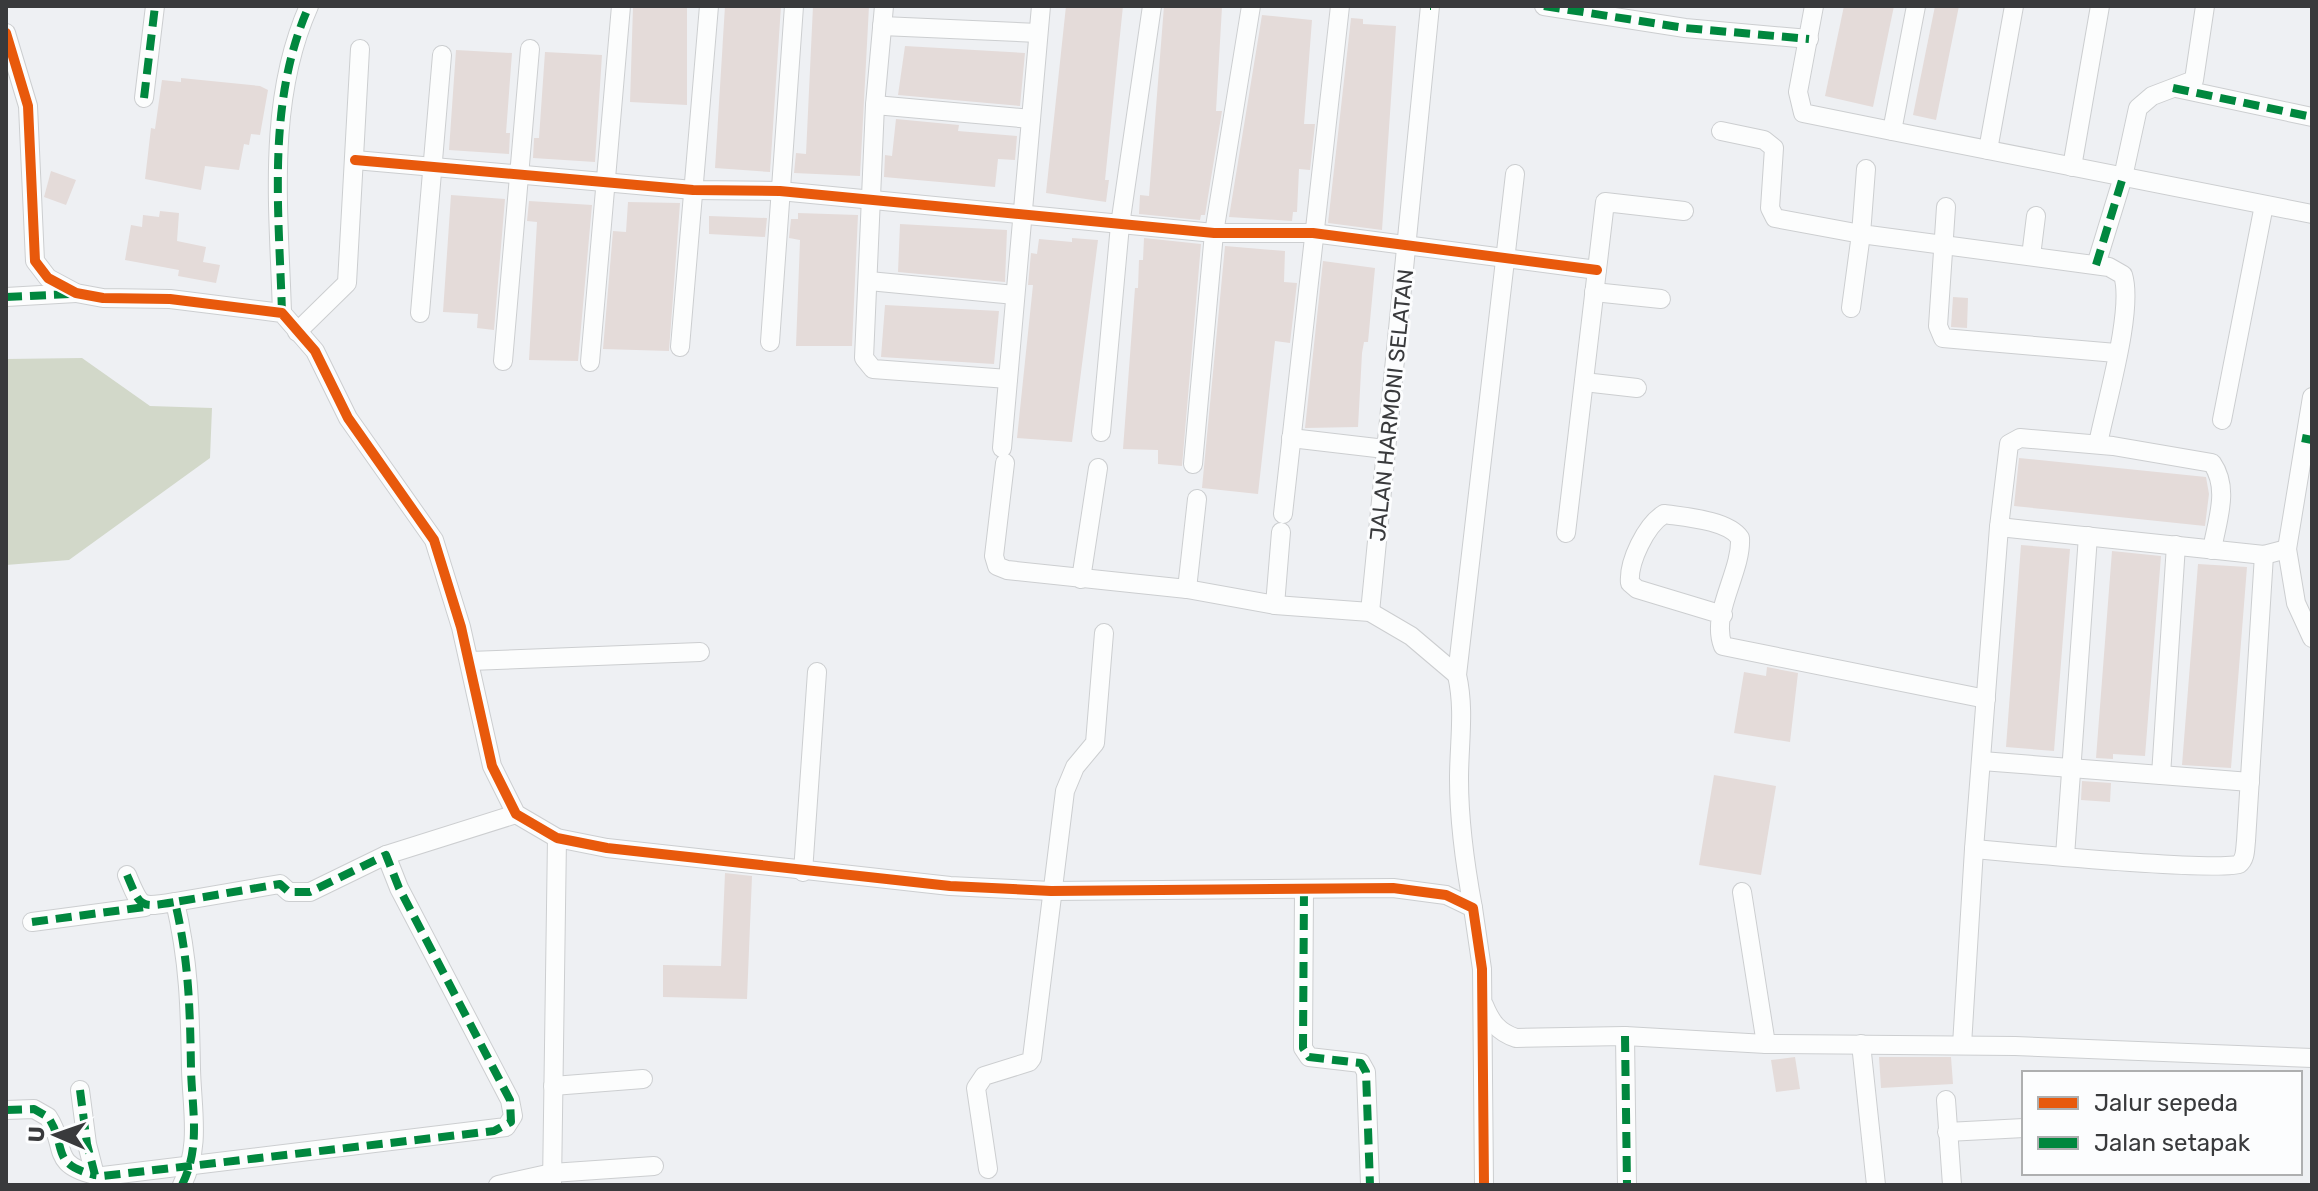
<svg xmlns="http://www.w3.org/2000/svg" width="2318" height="1191" viewBox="0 0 2318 1191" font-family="Rubik,sans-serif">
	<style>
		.green { fill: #d2d8c9 }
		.building { fill: #e4dbd9 }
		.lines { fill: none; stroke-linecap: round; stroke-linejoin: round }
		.street-casing { stroke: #ccced0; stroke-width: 20 }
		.street { stroke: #fcfdfd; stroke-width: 18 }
		.quiet { stroke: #00873e; stroke-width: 8; stroke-dasharray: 16 8; stroke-linecap: butt }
		.cycleway-casing { stroke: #fcfdfe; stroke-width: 15 }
		.cycleway { stroke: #e8590c; stroke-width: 10 }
		.labels { text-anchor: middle; stroke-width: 6; stroke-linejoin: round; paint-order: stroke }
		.street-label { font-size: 22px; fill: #393a3c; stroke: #fcfdfe }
	</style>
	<rect width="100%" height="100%" fill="#eef0f3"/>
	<path class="green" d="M82,358l68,48 62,2 -2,50 -141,102 -63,5v-206z"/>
	<g class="building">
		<path d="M633,6h54v99l-57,-3z"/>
		<path d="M725,6h56l-11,166 -55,-4z"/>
		<path d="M813,6h56l-9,170 -66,-3 2,-20 10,1z"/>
		<path d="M1066,6h57l-18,174h4l-3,22 -60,-9z"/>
		<path d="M1164,6l58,1 -6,104h6l-17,104h-4l-1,5 -61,-6 1,-19 9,1z"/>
		<path d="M1844,6h50l-21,101 -48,-11z"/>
		<path d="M1935,6h24l-23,114 -23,-5z"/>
		<path d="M1262,15l50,5 -8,104h11l-5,46 -11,-1 -2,43h-4l-1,9 -63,-4z"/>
		<path d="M1351,18l12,1v5l33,2 -14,204 -54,-7z"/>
		<path d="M905,46l120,7 -5,53 -122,-11z"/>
		<path d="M456,50l56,3 -6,80h4l-1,21 -60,-4z"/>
		<path d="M545,52l57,3 -7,107 -62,-4 1,-20h5z"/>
		<path d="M181,78l79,8 8,4 -8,45 -9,-1 -2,11 -5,-1 -5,26 -34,-4 -4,24 -56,-11 6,-51 4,1 7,-49 19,2z"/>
		<path d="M896,119l63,6 -1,6 59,5 -2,24 -17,-1 -3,28 -111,-10 1,-22 7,1z"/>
		<path d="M51,171l25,9 -10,25 -22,-8z"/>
		<path d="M451,195l54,4 -11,131 -17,-2 1,-14 -35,-2z"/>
		<path d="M529,201l63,4 -14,156 -49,-1 8,-138 -10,-1z"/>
		<path d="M628,202l52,1 -11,148 -66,-2 10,-118 13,1z"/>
		<path d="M160,211l19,2 -2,28 29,6 -3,15 17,3 -4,18 -38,-7 1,-6 -54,-10 6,-35 11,2 1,-12 16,2z"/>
		<path d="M798,213l60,2 -6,131h-56l4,-106 -11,-2 2,-19h7z"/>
		<path d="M709,216l58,2 -2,19 -56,-3z"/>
		<path d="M900,224l107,6 -2,52 -107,-10z"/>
		<path d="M1072,238l26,2 -26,202 -55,-4 16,-153h-5l3,-32 6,1 2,-15 33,3z"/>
		<path d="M1144,238l57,6 -19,222 -24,-2v-14l-35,-1 12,-161h3l1,-28h4z"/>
		<path d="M1225,246l60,5 -1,31 13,1 -7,60 -15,-2 -17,153 -56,-6z"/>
		<path d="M1323,261l52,7 -7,74h-4l-2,11 -4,74 -53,1z"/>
		<path d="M1953,297l15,1 -1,30 -16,-1z"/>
		<path d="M885,305l114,6 -5,53 -113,-7z"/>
		<path d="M2019,458l187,19 3,17 -4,32 -191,-20z"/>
		<path d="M2021,545l49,4 -16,202 -48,-4z"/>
		<path d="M2112,551l49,5 -16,200 -32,-2v5l-17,-1z"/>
		<path d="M2198,564l49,3 -16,201 -49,-3z"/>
		<path d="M1767,667l31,6 -8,69 -56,-9 10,-61 22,4z"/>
		<path d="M1714,775l62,11 -15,89 -62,-10z"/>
		<path d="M2082,781l29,2 -1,19 -29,-2z"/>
		<path d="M725,873l27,3 -5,123 -84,-2v-32l58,1z"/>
		<path d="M1795,1057l5,32 -24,3 -5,-32z"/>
		<path d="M1879,1057h72l2,27 -72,4z"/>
	</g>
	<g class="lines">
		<defs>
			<g id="street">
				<path d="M884,6l-9,99 -11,253 9,11 135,10"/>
				<path d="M1544,6l141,22 124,11"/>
				<path d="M1814,6l-16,86 5,21 89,18"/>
				<path d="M1916,6l-24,125 420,83"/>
				<path d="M882,26l156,7"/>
				<path d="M6,33l22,73 7,155 13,17 28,15 27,5 67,1 112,14 33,38 33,67 86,122 27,87 31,139 24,48 41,24 50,10 343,38 101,5 342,-3 53,7 27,13 9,61 2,216"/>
				<path d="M2176,88l136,29"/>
				<path d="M144,98l11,-92"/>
				<path d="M875,105l156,14"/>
				<path d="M1721,131l43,9 10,8 -4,60 5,10 86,16 -10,74"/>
				<path d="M1988,150l26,-144"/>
				<path d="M355,160l338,30 87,1 434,42h99l284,37"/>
				<path d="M2072,167l28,-161"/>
				<path d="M1866,169l-5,65 248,33 14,8c11,35 -17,128 -25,169"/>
				<path d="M1946,207l-8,119 5,12 173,15"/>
				<path d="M2031,256l5,-40"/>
				<path d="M2096,265l27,-88 15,-69 14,-12 42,-16 11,-74"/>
				<path d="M869,281l146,14"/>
				<path d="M1594,292l67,7"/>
				<path d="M6,297l70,-4"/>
				<path d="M282,313c-3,-102 -16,-211 27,-307"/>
				<path d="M420,313l22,-258"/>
				<path d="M297,332l50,-49 13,-234"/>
				<path d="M770,342l24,-336"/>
				<path d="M680,347l29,-341"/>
				<path d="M503,361l27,-312"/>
				<path d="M590,362l31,-356"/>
				<path d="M1584,382l53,6"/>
				<path d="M2312,397l-25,152 9,54 16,35"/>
				<path d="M2222,420l42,-215"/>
				<path d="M1101,432l19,-207 32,-219"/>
				<path d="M1291,438l94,11"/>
				<path d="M1002,448l39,-442"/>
				<path d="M1005,463l-11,93 3,10 10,4 180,19 88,16 95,7 41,24 46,39"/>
				<path d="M1193,464l21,-231 37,-227"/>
				<path d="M1283,514l57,-508"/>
				<path d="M1999,527l265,28 23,-6"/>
				<path d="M1566,533l39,-331 79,9"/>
				<path d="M1081,579l17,-111"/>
				<path d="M1187,589l10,-90"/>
				<path d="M1275,605l6,-73"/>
				<path d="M1370,612l60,-606"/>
				<path d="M1723,615l-86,-26 -7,-6c-2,-21 16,-58 34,-69 20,3 64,6 76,24 2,34 -30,75 -17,108l263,53"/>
				<path d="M470,661l230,-9"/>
				<path d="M1982,761l268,21"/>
				<path d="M2161,775l15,-230"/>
				<path d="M1974,849c32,3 252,24 265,15 7,-5 6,-16 7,-23l18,-286"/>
				<path d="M2065,856l23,-320"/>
				<path d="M803,872l14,-200"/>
				<path d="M127,875c14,33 12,33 48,27 14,59 15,107 16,167 1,41 10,78 -9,116"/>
				<path d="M1304,890l-1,158 6,9 52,6 5,9 4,113"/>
				<path d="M1742,892l24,152"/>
				<path d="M175,902l105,-18 9,8h21l76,-37 130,-41"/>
				<path d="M1473,908c-8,-43 -14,-86 -14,-129 0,-36 6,-69 -2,-104l58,-501"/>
				<path d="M32,922l113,-15"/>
				<path d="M1484,1005c7,17 14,27 32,33l109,-2 141,8 249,2 297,12"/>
				<path d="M1625,1036l2,149"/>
				<path d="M1861,1044l15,141"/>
				<path d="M1962,1045l12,-196 25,-322 10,-83 11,-6 93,8 99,17c18,26 5,57 0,87"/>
				<path d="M553,1086l90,-7"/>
				<path d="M80,1090l7,54 8,31 8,1 403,-49 7,-11 -3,-16 -111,-212 -13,-33"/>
				<path d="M1946,1100l6,85"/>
				<path d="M6,1110l28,-1 14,8c20,30 1,47 47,58"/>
				<path d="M1947,1132l77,-4"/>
				<path d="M988,1169l-12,-81 8,-12 45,-14 3,-4 33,-267 10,-24 20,-24 9,-110"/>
				<path d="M498,1185l54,-12 102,-7"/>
				<path d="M552,1185l5,-347"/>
			</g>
		</defs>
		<use href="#street" class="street-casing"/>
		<use href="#street" class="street"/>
		<g class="quiet">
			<path d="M1430,6h1"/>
			<path d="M1544,6l141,22 124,11"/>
			<path d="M2173,88l139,29"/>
			<path d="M144,98l11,-92"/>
			<path d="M2096,265l27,-88"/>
			<path d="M6,297l66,-3"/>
			<path d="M282,313c-3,-102 -16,-211 27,-307"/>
			<path d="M2302,438l10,2"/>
			<path d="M127,875c14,33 12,33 48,27 14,59 15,107 16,167 1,41 10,78 -9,116"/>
			<path d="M1304,890l-1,158 6,9 52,6 5,9 4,113"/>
			<path d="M32,922l113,-15"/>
			<path d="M1625,1036l2,149"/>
			<path d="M80,1090l7,54 8,31 8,1 391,-45 17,-9 -1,-22 -111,-212 -13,-33 -76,37h-21l-9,-8 -105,18"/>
			<path d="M6,1110l28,-1 14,8c20,30 1,47 47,58"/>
		</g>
		<defs>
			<g id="cycleway">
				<path d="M6,33l22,73 7,155 13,17 28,15 27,5 67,1 112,14 33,38 33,67 86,122 27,87 31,139 24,48 41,24 50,10 343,38 101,5 342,-3 53,7 27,13 9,61 2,216"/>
				<path d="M355,160l338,30 87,1 434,42h99l284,37"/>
			</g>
		</defs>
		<use href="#cycleway" class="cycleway-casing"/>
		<use href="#cycleway" class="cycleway"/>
	</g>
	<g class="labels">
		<g class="street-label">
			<text transform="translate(1391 405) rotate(-84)" y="8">JALAN HARMONI SELATAN</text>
		</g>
	</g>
	<rect width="2318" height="1191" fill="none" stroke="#393a3c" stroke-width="16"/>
	<rect x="2022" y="1071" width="280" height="104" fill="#fcfdfe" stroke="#aeafb0" stroke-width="2"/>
	<rect x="2038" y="1097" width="40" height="12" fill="#e8590c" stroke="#aeafb0" stroke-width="2"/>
	<text x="2094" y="1111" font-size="24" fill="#393a3c">Jalur sepeda</text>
	<rect x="2038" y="1137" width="40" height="12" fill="#00873e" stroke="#aeafb0" stroke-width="2"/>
	<text x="2094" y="1151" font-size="24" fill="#393a3c">Jalan setapak</text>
	<g transform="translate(56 1135) rotate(272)" stroke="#fcfdfe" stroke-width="6" paint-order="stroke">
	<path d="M0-6L14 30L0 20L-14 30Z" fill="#393a3c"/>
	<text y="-12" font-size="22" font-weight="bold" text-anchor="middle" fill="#393a3c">U</text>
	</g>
</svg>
